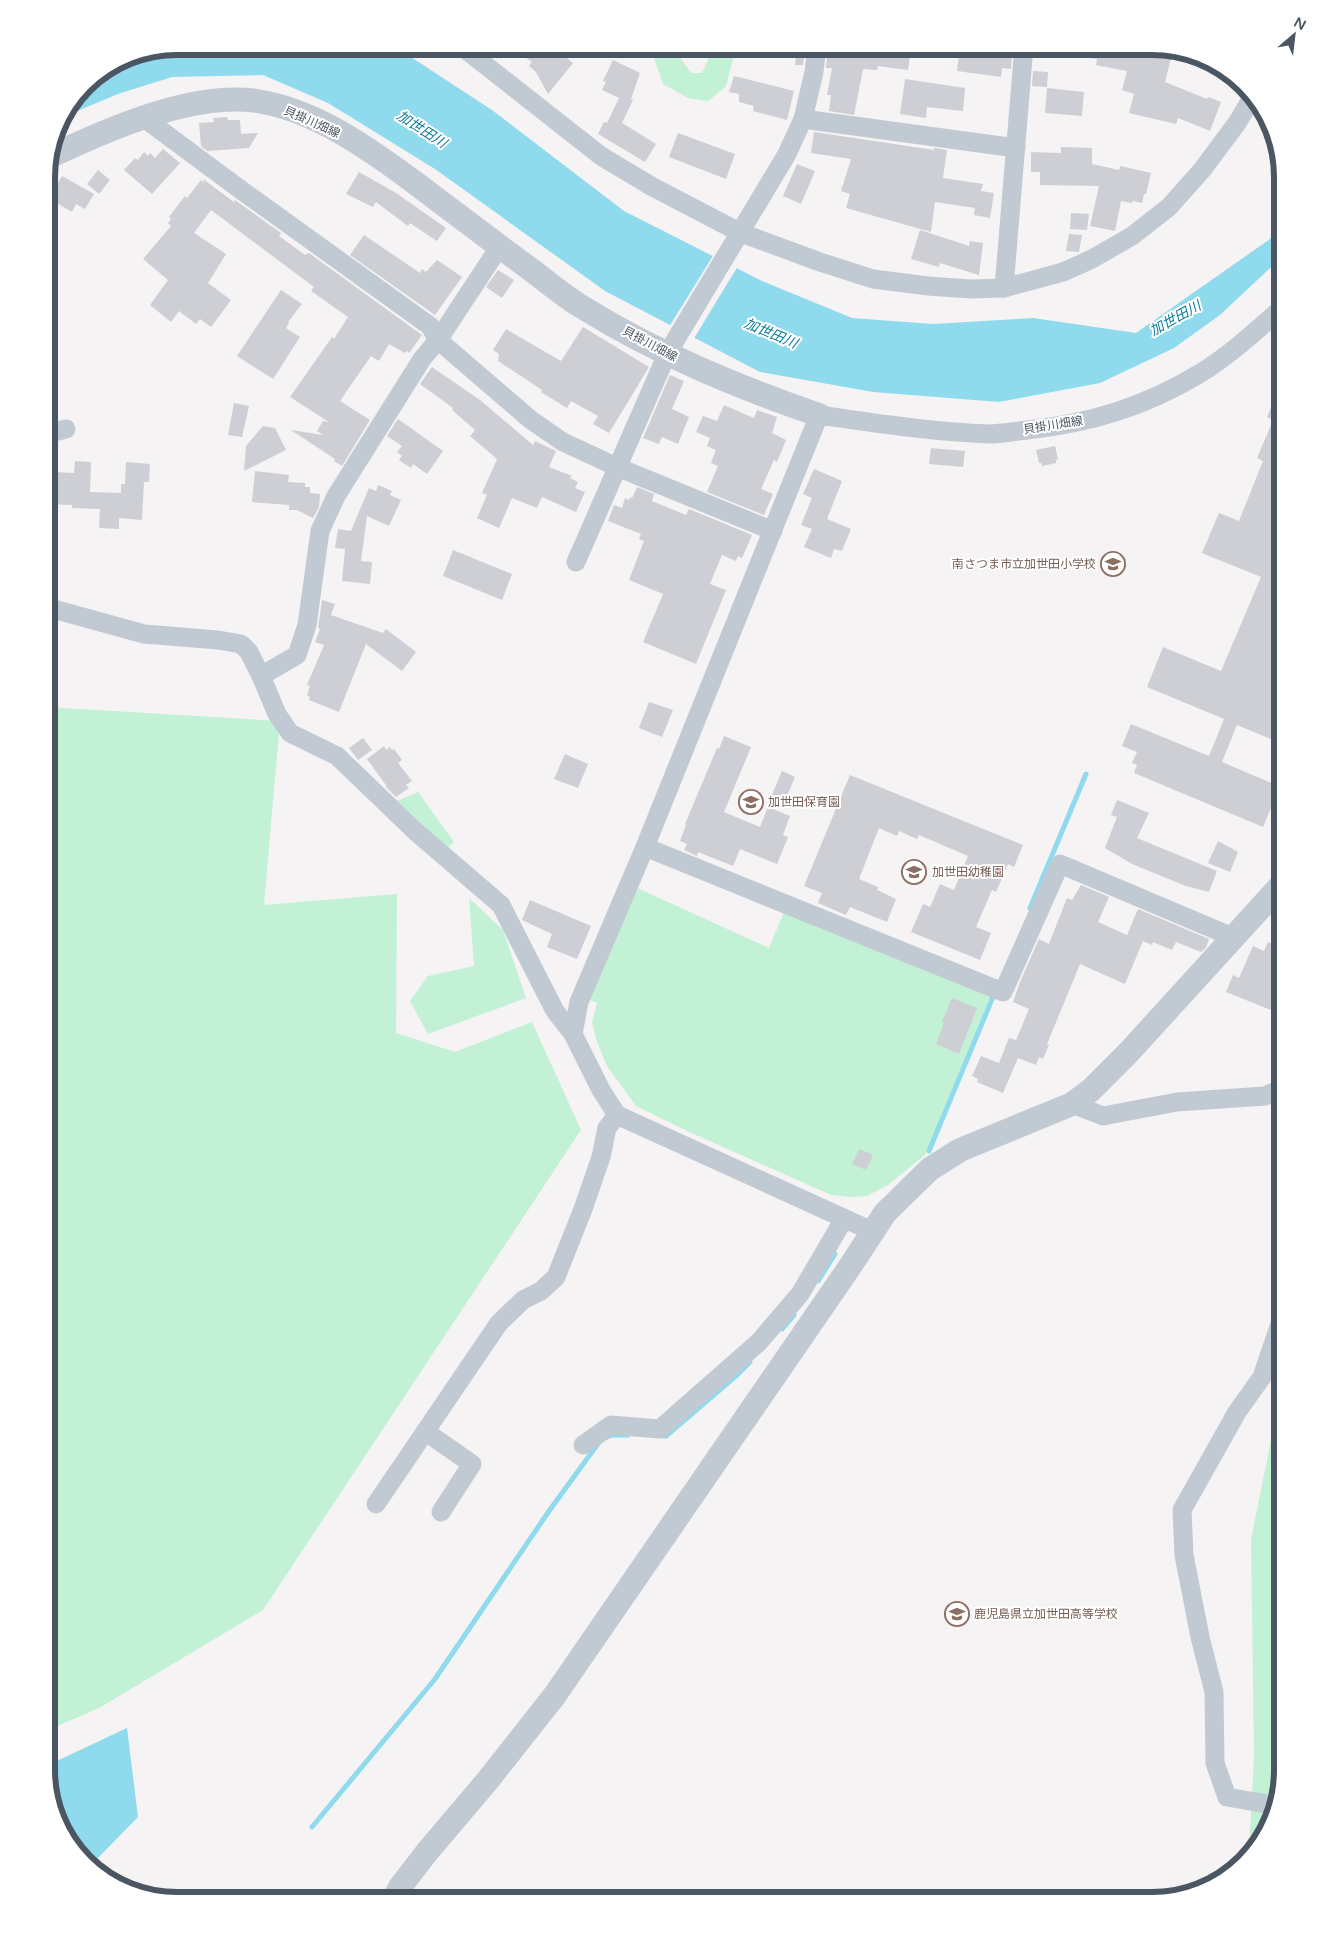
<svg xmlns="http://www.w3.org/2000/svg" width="1329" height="1947" viewBox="0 0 1329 1947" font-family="'Varela Round','Noto Sans JP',sans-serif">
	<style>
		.green { fill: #c3f1d5 }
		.water { fill: #90daee }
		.pier { fill: #f5f3f3 }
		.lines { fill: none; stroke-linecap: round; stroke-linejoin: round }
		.stream { stroke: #90daee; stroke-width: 5 }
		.building { fill: #cdcfd5 }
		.minor { stroke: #c1cad2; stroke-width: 19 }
		.tertiary { stroke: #c1cad2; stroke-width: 24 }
		.labels { text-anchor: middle; stroke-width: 4; stroke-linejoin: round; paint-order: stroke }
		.street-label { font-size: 12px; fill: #4a5661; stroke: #fff }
		.education-label { font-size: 12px; fill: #785e54; stroke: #fff; text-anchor: start }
		.water-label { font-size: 14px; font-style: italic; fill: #0c7c9b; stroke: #fff }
		.rim { fill: none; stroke: #4a5661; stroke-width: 6 }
	</style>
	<rect width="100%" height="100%" fill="#f5f3f3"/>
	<g class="green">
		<path d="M653,46h19l19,27h11l10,-22 -1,-5h25l-10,40 -18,15 -20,-3 -25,-14 -11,-32z"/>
		<path d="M46,707l234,14 -16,184 133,-11 -1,139 59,19 77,-30 49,108 -318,480 -164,98 -53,23z"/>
		<path d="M418,792l36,50 -7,6 -50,-47z"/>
		<path d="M635,887l134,61 15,-36 206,85 -65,158 -37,30 -21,11 -17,1 -19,-2 -144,-64 -51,-25 -29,-40 -11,-27 -4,-17 5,-19 -7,-3z"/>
		<path d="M469,898l34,32 23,68 -98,36 -18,-33 18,-25 46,-10z"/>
		<path d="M1283,1408v362l-18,66 -16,15 5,-94 -3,-217 24,-120z"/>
	</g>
	<g class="water">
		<path d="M177,46h217l98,64 132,101 138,70 90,37 81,6 100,-6 103,15 134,-94 13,-23v40l-63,59 -46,33 -74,35 -101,19 -126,-10 -113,-20 -155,-81 -170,-122 -107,-66 -65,-28 -91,2 -54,17 -55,23 22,-33 42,-28z"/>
		<path d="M127,1728l11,89 -46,47 -28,-29 -18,-69z"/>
	</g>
	<path class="pier" d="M714,254l24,12 -45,74 -24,-13z"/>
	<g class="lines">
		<g class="stream">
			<path d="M1030,908l56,-134"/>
			<path d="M929,1151l66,-159"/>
			<path d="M818,1281l17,-27"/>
			<path d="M782,1329l12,-14"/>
			<path d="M664,1436h2l71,-61 13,-13"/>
			<path d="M607,1437l4,-2h17"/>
			<path d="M312,1827l123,-148 114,-168 51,-70"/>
		</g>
	</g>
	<g class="building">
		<path d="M534,46h18l21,17 -25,31 -12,-22 -7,-6 3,-4 -7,-5z"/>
		<path d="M828,46l40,4v-3l43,3 -3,20 -30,-4 -1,4 -14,-1 -9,46 -25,-4 2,-16h-4l5,-27h-6z"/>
		<path d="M960,46h44l-1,6 9,1 -1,16 -9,-1 -1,9 -44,-6z"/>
		<path d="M1069,46l91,1 13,3 -8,32 42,17 1,-2 13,5 -11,29 -32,-13 -2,6 -47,-11 5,-19 -12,-4 5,-19 -31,-6 1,-6 -29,-4z"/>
		<path d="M797,49l8,1 -2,15h-8z"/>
		<path d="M613,60l27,13 -9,26 2,1 -11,23 34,21 -11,18 -47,-28 6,-12 3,1 12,-25 -17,-8 4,-8 -3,-1z"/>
		<path d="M1033,71l15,1 -1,15 -15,-1z"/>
		<path d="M734,76l60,15 -7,29 -34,-9 1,-5 -15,-4v-8l-10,-2z"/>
		<path d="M905,79l60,9 -2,23 -36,-4 -1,11 -26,-4z"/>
		<path d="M1047,88l37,4 -2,24 -37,-3z"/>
		<path d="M227,117l1,3h12l1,14 17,-1 -9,15 -42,3 -6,-5 -2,-23 15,-1 -1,-4z"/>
		<path d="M814,132l120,18v-2l13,2 -4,28 40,6 -2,7 13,2 -4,25 -16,-3 1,-7 -40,-6 -4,30 -85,-24 4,-14 -9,-3 10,-32 -40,-6z"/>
		<path d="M678,133l57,21 -9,25 -57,-22z"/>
		<path d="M1061,147l31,1v16l27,6 1,-4 31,7 -5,21h-2l-2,9 -9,-2 -1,2 -11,-2 -6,30 -25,-5 9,-40 -59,-1v-13h-9v-20l30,1z"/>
		<path d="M163,149l17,14 -28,31 -28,-24 11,-12 3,2 6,-8 4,4 2,-3 5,5z"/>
		<path d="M797,164l18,7 -14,33 -18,-8z"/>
		<path d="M98,170l12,10 -11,14 -12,-10z"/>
		<path d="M359,172l37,21 50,35 -9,13 -27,-18 -2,3 -32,-24 -3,5 -27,-13z"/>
		<path d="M62,176l32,18 -9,15 -9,-5 -4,8 -17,-10 2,-3 -6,-3z"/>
		<path d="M203,179l31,23 1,-2 46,33 -2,3 26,19 4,-2 113,82 -13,18 -2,-2 -2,2 -16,-9 -10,17 -8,-5 -31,45 30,19 -28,46 -8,-5 1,-2 -44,-29 32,5 -6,-4 6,-10 6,1 -39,-25 42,-60 2,2 14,-22 -37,-26 3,-4 -103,-77 -17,23 32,21 -18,29 23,17 -20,27 -11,-8 -4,5 -17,-13 -8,11 -21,-17 18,-25 -25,-21 28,-33 -3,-3 3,-4 -2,-2 16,-21 2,2 14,-18 3,3z"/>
		<path d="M1071,213l18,1 -2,16 -17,-1z"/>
		<path d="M920,230l49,16 1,-5 13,2 -4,32 -39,-12 -1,4 -28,-8z"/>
		<path d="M1069,234l13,1 -3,17 -13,-1z"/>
		<path d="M364,235l56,38 2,-4 4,3 11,-12 25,17 -27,38 -85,-60z"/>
		<path d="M498,270l16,10 -12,18 -16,-11z"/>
		<path d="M281,290l21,14 -14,18 1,1 -3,5 14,9 -27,42 -36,-23z"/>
		<path d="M583,327l66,40 -40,66 -16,-9 5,-8 -27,-15 -4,7 -26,-16 1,-2 -44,-29 1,-7 -6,-4 13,-21 55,32z"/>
		<path d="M432,367l48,33 53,45 2,-4 21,10 -7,16 23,9 -2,2 8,4 -3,6 10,4 -9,20 -34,-15 -5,11 -25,-10 -13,30 -22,-10 10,-23 -5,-2 15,-34 -27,-23 5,-6 -23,-20 1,-2 -33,-24z"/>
		<path d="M670,375l14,6 -12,28 17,8 -11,27 -16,-7 -3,7 -16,-6z"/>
		<path d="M1282,381l1,234 -7,17 7,3v5l-4,10 4,2v18l-10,23 10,4v47l-46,-19 -15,37 61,26v24l-12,-4 -8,19 -129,-54 3,-8 -5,-2 5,-11 -15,-6 9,-22 78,32 15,-37 -77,-32 16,-40 58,24 40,-94 -59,-24 17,-40 20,8 24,-60 -6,-3 16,-38 -6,-3z"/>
		<path d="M234,403l15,3 -7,31 -14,-2z"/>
		<path d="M724,405l30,13 3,-8 20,7 -5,16 14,7 -9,22 -3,-2 -13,29 12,5 -9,21 -57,-23 11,-26 -7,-3 5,-13 -9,-4 3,-8 -14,-6 7,-16 14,5z"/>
		<path d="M398,419l45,32 -16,23 -14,-10 -2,4 -12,-8 3,-4 -5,-4 5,-6 -15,-10z"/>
		<path d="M263,426l12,2 11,22 -42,21 2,-25z"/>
		<path d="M1055,446l3,13 -2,1v3l-14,3 -1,-3h-2l-3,-13z"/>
		<path d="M931,448l34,3 -2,16 -34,-3z"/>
		<path d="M75,461l16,1 -1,30 31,1v-9h4l1,-22 24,2 -1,18h-5l-2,38 -23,-2v11l-20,-1 1,-19 -28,-1v-3l-26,-1v-30h7v-2l21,1z"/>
		<path d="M814,469l28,12 -15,38 24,10 -9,22 -8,-2 -3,9 -27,-11 8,-18 -11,-4 11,-27 -9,-4z"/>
		<path d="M255,471l34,4 -1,7 17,1v4h5v6l10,1 -1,13 -6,11 -16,-8h-8v-5l-37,-3z"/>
		<path d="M378,485l14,6 -2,4 11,5 -12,26 -22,-10 -6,45 11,1 -2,22 -28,-3 3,-32 -10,-1 3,-19 13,2 18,-43 7,3z"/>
		<path d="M637,487l17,7 -2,7 34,14 3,-6 63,26 -10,23 -4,-2 -2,5 -14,-6 -12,29 16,6 -30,74 -53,-22 20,-48 -34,-14 15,-39 -5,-2 2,-5 -33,-13 6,-16 8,3 3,-10 4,2 1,-3 2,1z"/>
		<path d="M453,550l59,24 -10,26 -59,-24z"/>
		<path d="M322,600l13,4 -4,11 52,18 3,-4 30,23 -14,19 -36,-27 -27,68 -30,-12 1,-3 -3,-2 3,-9 -3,-1 17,-40 -9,-3 5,-13 -2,-1z"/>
		<path d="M649,702l24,8 -11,27 -23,-9z"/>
		<path d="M724,736l27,11 -27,65 36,15 8,-20 22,9 -7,19 5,2 -11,27 -37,-15 -7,17 -35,-14 -1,4 -13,-6 3,-6 -7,-3 6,-16 -1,-1 32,-76 2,1z"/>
		<path d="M363,738l9,12 -14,10 -9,-12z"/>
		<path d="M384,746l2,4 4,-3 2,3 2,-1 8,11 -4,3 14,18 -6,4 3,3 -13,9 -10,-10v-2l-19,-26z"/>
		<path d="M565,754l23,10 -10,24 -24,-9z"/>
		<path d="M782,771l13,6 -11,26 -13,-6z"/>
		<path d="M850,775l173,70 -9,22 -6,-3 -12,28 -4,-2 -16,37 15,6 -11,27 -69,-28 12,-28 7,3 10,-23 14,6 14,-34 -49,-21 -2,4 -18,-8 -2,5 -18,-8 -20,51 19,8 -1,3 19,9 -9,23 -37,-15 -4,8 -28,-12 4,-10 -18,-7z"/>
		<path d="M1117,800l32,13 -12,25 80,33 -8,21 -23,-6 -54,-22 -27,-16 12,-31 -6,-2z"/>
		<path d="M1218,841l20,11 -8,20 -22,-9z"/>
		<path d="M1081,885l28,12 -11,25 29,13 11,-26 71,30 -3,9 -5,4 -25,-10 -4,8 -19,-8 -1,3 -9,-4 -18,43 -45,-20 -33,80 2,1 -6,14 -4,-2 -3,8 -18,-7 -15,35 -26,-11 1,-3 -6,-3 9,-20 18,7 10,-25 7,2 13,-31 -16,-7 7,-20 19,-43 10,5 18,-46 5,2z"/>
		<path d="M530,900l61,26 -14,33 -30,-12 5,-13 -30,-14z"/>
		<path d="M1268,942l15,7v22l-10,21 10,4v19l-57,-23 7,-17 6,3 14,-32 11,5z"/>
		<path d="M952,998l25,10 -18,46 -23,-10 8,-21 -2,-1z"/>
		<path d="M859,1149l14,6 -7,15 -14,-6z"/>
	</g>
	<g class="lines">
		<g class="minor">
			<path d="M461,46l140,110 50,30 90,47 79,29 53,17 55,7 43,3 33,-1 59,-16 29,-13 40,-23 37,-29 33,-37 35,-47 15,-25"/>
			<path d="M144,118l93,69 193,139 8,14 93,80 32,22 54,25 156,64"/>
			<path d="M803,119l213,29"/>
			<path d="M1004,288l20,-242"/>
			<path d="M46,434l20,-5"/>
			<path d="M576,562l91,-208 120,-200 16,-35 11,-47 3,-26"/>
			<path d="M46,607l98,27 74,6 23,4 8,8 12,24 16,38 13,19 47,23 78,75 86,74 54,106 18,23 28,56 16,25 257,117"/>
			<path d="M261,676l36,-21 10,-30 13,-94 16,-35 86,-137 16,-19 62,-94"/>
			<path d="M645,847l358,145 57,-128 175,74"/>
			<path d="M573,1034l6,-32 66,-155 174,-432c57,8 113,17 170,19 13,0 26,-3 38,-4 64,-7 117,-23 172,-56 31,-19 57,-43 84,-67"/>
			<path d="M1072,1104l31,12 74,-14 88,-6 18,-8"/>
			<path d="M426,1432l46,32 -31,48"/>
			<path d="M583,1445l28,-20 49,4 99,-87 41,-48 44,-75"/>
			<path d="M376,1504l123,-181 24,-23 18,-9 15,-14 27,-68 18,-52 6,-29 10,-13"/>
			<path d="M1273,1805l-46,-8 -12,-34 -1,-71 -14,-55 -16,-82 -2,-45 55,-98 25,-35 21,-62"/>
		</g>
		<g class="tertiary">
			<path d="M49,157c57,-27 144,-66 208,-56 58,9 111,47 157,81 37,28 74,56 112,84 18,13 36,29 56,41 76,47 153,79 237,108"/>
			<path d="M393,1901l7,-14 27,-35 61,-72 67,-85 294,-427 36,-55 45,-44 30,-19 112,-46 19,-14 38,-38 154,-169"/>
		</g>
	</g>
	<defs>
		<symbol id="school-ring" viewBox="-11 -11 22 22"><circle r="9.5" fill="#fff" stroke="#8d6e63" stroke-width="1.5"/><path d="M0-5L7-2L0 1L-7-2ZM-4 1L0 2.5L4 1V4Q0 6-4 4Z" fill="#8d6e63"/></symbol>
	</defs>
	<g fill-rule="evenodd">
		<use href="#school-ring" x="1099" y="550" width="28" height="28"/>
		<use href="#school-ring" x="737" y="788" width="28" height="28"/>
		<use href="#school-ring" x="900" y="858" width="28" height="28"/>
		<use href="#school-ring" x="943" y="1600" width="28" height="28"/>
	</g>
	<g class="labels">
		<g class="street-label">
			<text transform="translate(312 122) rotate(24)" y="4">貝掛川畑線</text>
			<text transform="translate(650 344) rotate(28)" y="4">貝掛川畑線</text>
			<text transform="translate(1053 425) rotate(-9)" y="4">貝掛川畑線</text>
		</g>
		<g class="education-label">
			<text x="1096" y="568" text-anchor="end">南さつま市立加世田小学校</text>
			<text x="768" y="806">加世田保育園</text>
			<text x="932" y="876">加世田幼稚園</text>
			<text x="974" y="1618">鹿児島県立加世田高等学校</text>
		</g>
		<g class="water-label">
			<text transform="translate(422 129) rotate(33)" y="5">加世田川</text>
			<text transform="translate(1175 318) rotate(-29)" y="5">加世田川</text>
			<text transform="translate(771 333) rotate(23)" y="5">加世田川</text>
		</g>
	</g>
	<path d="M0 0H1329V1947H0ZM177 55H1152A122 122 0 0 1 1274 177V1770A122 122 0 0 1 1152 1892H177A122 122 0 0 1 55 1770V177A122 122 0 0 1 177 55Z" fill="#fff" fill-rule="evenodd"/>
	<path class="rim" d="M177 55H1152A122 122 0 0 1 1274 177V1770A122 122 0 0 1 1152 1892H177A122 122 0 0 1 55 1770V177A122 122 0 0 1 177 55Z"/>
	<g transform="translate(1294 35) rotate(28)" stroke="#ffffff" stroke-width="4" paint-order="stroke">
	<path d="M0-4L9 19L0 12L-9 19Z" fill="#4a5661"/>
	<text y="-8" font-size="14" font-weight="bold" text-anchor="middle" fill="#4a5661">N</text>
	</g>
</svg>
